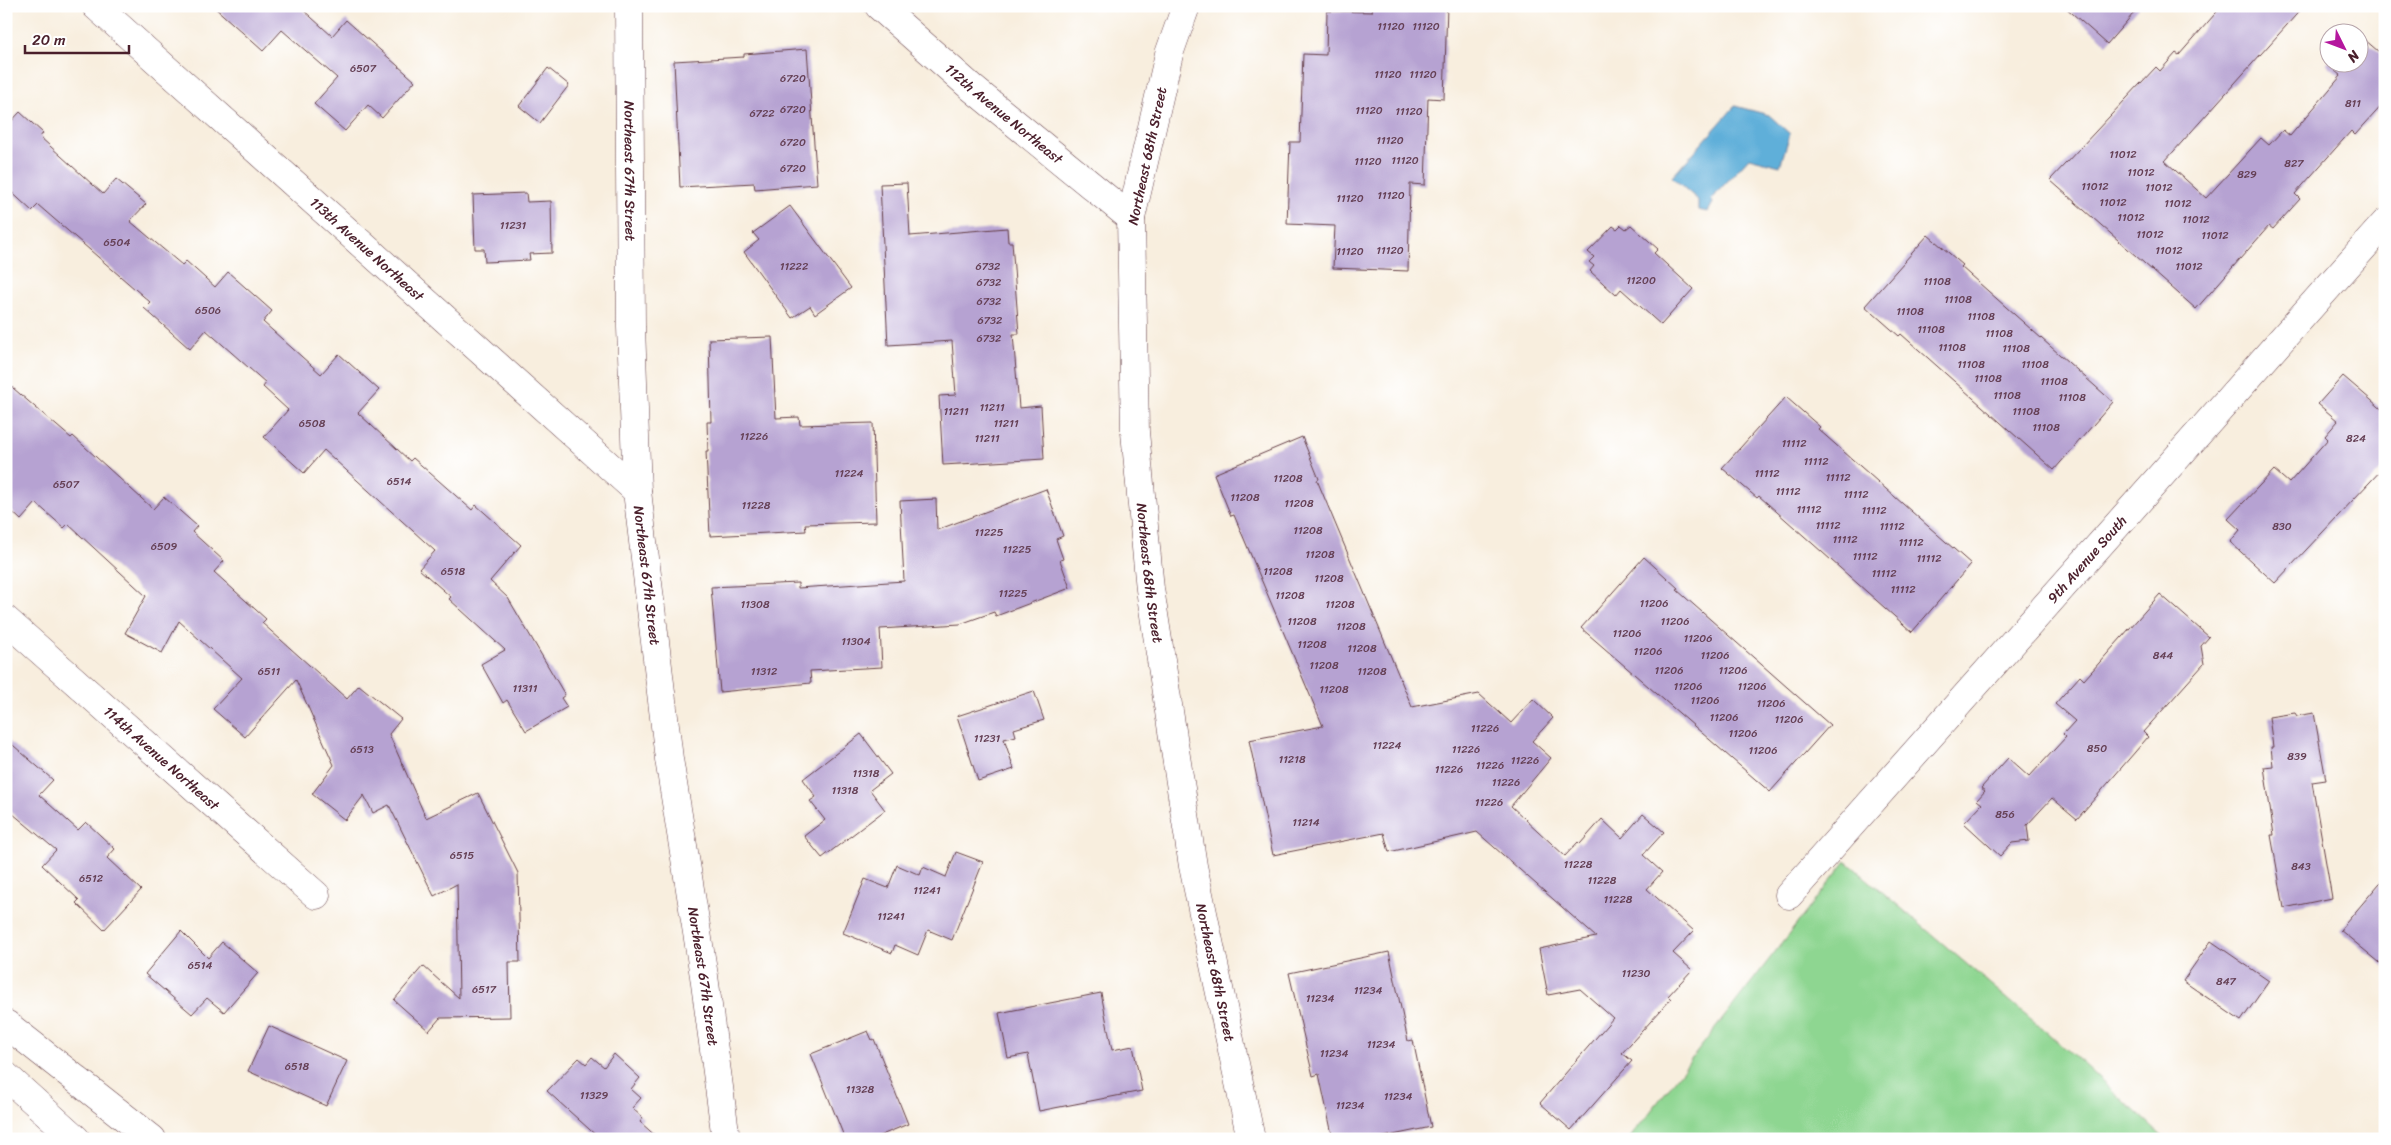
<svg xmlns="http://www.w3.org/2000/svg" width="2391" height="1145" viewBox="0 0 2391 1145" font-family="Sriracha,sans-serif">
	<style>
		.green { fill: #8ed691; stroke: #6c7a5e }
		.water { fill: #5eafd9; stroke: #546782 }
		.building { fill: #b6a2d2 }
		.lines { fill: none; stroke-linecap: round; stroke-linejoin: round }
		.minor-casing { stroke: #643e46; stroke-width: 29 }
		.secondary-casing { stroke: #643e46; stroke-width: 29 }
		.motorway-casing { stroke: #643e46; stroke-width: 29 }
		.minor { stroke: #fff; stroke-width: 28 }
		.secondary { stroke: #fff; stroke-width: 28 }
		.motorway { stroke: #fff; stroke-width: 28 }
		.labels { text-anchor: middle; stroke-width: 5; stroke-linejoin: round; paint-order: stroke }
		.number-label { font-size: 11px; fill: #654055 }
		.street-label { font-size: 14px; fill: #4a1f2b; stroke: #fff }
	</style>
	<rect width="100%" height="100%" fill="#fff"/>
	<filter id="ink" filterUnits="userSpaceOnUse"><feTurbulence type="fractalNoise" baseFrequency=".02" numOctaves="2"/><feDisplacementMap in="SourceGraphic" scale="10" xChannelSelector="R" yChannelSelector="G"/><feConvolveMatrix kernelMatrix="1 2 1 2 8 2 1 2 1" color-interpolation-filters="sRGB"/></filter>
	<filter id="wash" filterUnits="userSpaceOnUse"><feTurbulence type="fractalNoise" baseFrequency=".0096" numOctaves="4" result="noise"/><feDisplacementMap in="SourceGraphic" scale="20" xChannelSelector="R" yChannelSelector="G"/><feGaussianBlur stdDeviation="1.12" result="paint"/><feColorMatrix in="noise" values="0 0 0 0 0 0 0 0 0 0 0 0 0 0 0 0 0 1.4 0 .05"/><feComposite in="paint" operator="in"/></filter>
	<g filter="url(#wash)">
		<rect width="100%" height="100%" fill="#f8eede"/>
		<path class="green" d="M1846,861l239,204 80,74h-536z"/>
		<path class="water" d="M1735,106l34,9 21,19 -10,32 -31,-8 -38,41 2,4 -5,9 -10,-2v-10l-26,-23z"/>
		<g id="blocks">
			<g class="building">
				<path d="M213,6h90l-2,2 31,28 14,-16 69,61 -33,37 -14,-13 -23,26 -31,-27 23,-26 -55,-48 -19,21z"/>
				<path d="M1373,6h74l-3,93 -16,-1 -3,87 -15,-1 -2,87 -75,-3 2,-42 -48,-2 3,-82h10l3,-88 23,1 1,-44 45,1z"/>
				<path d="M2064,6h76l-33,38z"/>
				<path d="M2222,6h82l-139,155 41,37 55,-60 8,7 14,-15 7,6 51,-60 -14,-12 1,-2h30v-28l27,23v45l-30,33 -4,-4 -56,63 5,5 -27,30 -4,-3 -73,83 -146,-129 106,-113 4,4 16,-18 3,2z"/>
				<path d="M807,49l10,135 -62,5 -1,-6 -74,4 -6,-126 70,-4v-3z"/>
				<path d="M548,68l21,17 -29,38 -21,-17z"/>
				<path d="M20,112l23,21 -3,4 63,57 13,-15 30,25 -16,17 52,44 4,-4 29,26 13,-15 44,39 -9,11 58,52 18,-20 40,36 -21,23 52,48 3,-3 59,52 4,-5 45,40 -31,36 18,17 57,97 -4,3 6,9 -41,24 -19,-31 -4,3 -22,-39 24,-14 -56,-51 2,-2 -32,-28 16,-18 -111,-101 -20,23 -40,-36 24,-27 -25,-23 3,-4 -60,-53 -16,19 -46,-41 6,-6 -112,-97 -6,6 -26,-24v-60z"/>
				<path d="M907,183l3,53 97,-8 1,14h4l7,92h-6l6,74 22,-2 3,53 -101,6 -4,-69 17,-1 -4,-54 -64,4 -8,-161z"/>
				<path d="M526,193l1,9 24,-1 1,52 -23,1 1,6 -45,2 -1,-13h-9l-2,-54z"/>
				<path d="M790,206l61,82 -36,26 -5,-8 -18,12 -48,-66 15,-12 -6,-7z"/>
				<path d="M1621,225l5,4 5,-4 27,24 -4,4 39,36 -32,36 -40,-36 -5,6 -26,-24 4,-5 -5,-4 5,-5 -6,-5 25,-26 4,3z"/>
				<path d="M1928,235l35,30 -2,2 152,135 -59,68 -153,-136 -2,2 -34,-30z"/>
				<path d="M772,337l4,81 23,-1 1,8 73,-2 3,99 -71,2 1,7 -96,5 -4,-85h2l-1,-29h4l-2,-83z"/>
				<path d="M2343,376l42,36v54l-110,117 -45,-41 10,-12 -12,-11 46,-49 15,13 39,-44 -3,-3 13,-15 -20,-17z"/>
				<path d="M6,382l65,56 2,-2 80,73 11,-12 33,29 -5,6 32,29 -10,11 52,47 -4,4 85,76 12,-14 42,34 -12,15 37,84 52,-25 40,80 2,89h-11l1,55 -70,1 -11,13 -35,-31 29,-34 36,32 -2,-114 -23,12 -45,-91 -16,8 -9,-18 -19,25 -33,-26 22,-29 -38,-85 -51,57 -32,-28 29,-31 -63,-57 -17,32 -37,-20 21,-37 -78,-72 -4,4 -28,-25 -15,17 -15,-14z"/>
				<path d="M1786,397l34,30 -2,2 153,135 -59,68 -153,-136 -2,2 -35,-30z"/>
				<path d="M1302,437l17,42 -2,1 95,227 67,-13 32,29 22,-24 20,19 -21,23 19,17 -40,48 54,50 13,-14 2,2 22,-25 20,19 21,-24 21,18 -21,23 19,17 -15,17 47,42 -21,22 19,17 -24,26 3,3 -49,54 10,8 -61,69 -31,-27 73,-85 -33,-29 -32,6 -9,-46 57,-12 -119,-105 -88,20 -5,-19 -111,22 -24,-115 74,-14 -89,-211 -3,1 -17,-42z"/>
				<path d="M1046,489l17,47 -7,3 7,20 -3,1 10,28 -74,28 -2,-4 -34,12 -80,5 2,38 -72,4 1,12 -91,9 -9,-105 87,-4v5l106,-7 -4,-80 36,-2 1,31z"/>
				<path d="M1644,557l34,31 -1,2 153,135 -60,67 -189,-164z"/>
				<path d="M2160,594l49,43 -8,9 3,18 -61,68 5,5 -71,82 -25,-21 -25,27 2,16 -17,2 -12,13 -36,-33 18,-19 -5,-4 8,-9 -4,-3 27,-30 21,19 37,-40 -3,-3 12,-13 -20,-17 25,-28 4,4z"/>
				<path d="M1034,691l10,29 -30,9 2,7 -12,3 10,30 -36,12 -21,-65z"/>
				<path d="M2295,713l2,3 17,-3 12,67 -14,2 20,116 -48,10 -13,-73h3l-10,-68 9,-1 -2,-19h2l-4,-30z"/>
				<path d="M861,734l30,40 -21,16 15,20 -63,48 -18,-22 21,-16 -15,-19 6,-4 -13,-18z"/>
				<path d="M6,739l47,41 -14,15 39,35 8,-8 29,27 -8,9 34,32 -37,40 -28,-27 3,-3 -37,-35 14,-15 -50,-42z"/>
				<path d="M956,852l27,10 -31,78 -24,-10 -10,25 -23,-10 -3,8 -49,-20 22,-54 23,9 9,-23 23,10 3,-8 23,10z"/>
				<path d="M2385,877v90l-45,-37z"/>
				<path d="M181,931l27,27 14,-16 36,31 -34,39 -17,-14 -15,16 -47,-40z"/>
				<path d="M2211,941l58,40 -28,40 -58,-40z"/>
				<path d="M1389,952l19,89 5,-1 18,87 -57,12h-41l-14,-65 -6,2 -24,-103z"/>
				<path d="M1101,993l11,57 21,-4 9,45 -103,20 -11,-57 -20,4 -9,-45z"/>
				<path d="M269,1026l78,35 -21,45 -78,-35z"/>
				<path d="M868,1031l4,9 2,-1 34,85 -36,15h-27l-34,-85z"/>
				<path d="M614,1054l26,24 -9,11 10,9 -9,10 11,10 -3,4 19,17h-59l-53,-48 32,-33 7,6 6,-7 12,10z"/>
			</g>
		</g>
	</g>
	<g filter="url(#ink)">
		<use href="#blocks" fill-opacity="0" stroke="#643e46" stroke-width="1"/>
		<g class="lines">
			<defs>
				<g id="minor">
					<path id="s1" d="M96,6l541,485"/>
					<path id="s2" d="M629,6l2,321 6,164 32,268 35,217 22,163"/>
					<path id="s3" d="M879,6l93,82 159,130"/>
					<path id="s4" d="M6,620l310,275"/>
					<path id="s5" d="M1789,895l596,-672"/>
				</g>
				<g id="secondary">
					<path id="s6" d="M1186,6l-17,48 -38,164 4,214 15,157 43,277 58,273"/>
				</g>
				<g id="motorway">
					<path d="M6,1024l146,115"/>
					<path d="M6,1076l70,63"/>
				</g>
			</defs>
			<use href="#minor" class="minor-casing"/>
			<use href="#secondary" class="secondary-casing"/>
			<use href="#motorway" class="motorway-casing"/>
			<use href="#minor" class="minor"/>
			<use href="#secondary" class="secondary"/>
			<use href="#motorway" class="motorway"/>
		</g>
	</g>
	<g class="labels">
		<g class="number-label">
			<text x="1391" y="30">11120</text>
			<text x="1426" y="30">11120</text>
			<text x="363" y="72">6507</text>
			<text x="1388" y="78">11120</text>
			<text x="1423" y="78">11120</text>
			<text x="793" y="82">6720</text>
			<text x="2353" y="107">811</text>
			<text x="793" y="113">6720</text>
			<text x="1369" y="114">11120</text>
			<text x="1409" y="115">11120</text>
			<text x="762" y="117">6722</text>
			<text x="1390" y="144">11120</text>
			<text x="793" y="146">6720</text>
			<text x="2123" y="158">11012</text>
			<text x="1405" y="164">11120</text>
			<text x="1368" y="165">11120</text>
			<text x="2294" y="167">827</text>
			<text x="793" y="172">6720</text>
			<text x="2141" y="176">11012</text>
			<text x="2247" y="178">829</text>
			<text x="2095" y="190">11012</text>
			<text x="2159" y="191">11012</text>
			<text x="1391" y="199">11120</text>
			<text x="1350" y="202">11120</text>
			<text x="2113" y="206">11012</text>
			<text x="2178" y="207">11012</text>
			<text x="2131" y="221">11012</text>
			<text x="2196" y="223">11012</text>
			<text x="513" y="229">11231</text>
			<text x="2150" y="238">11012</text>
			<text x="2215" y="239">11012</text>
			<text x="117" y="246">6504</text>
			<text x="1390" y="254">11120</text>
			<text x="2169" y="254">11012</text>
			<text x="1350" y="255">11120</text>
			<text x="794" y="270">11222</text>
			<text x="988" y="270">6732</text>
			<text x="2189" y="270">11012</text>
			<text x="1641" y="284">11200</text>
			<text x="1937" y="285">11108</text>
			<text x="989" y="286">6732</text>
			<text x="1958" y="303">11108</text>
			<text x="989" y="305">6732</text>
			<text x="208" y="314">6506</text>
			<text x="1910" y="315">11108</text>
			<text x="1981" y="320">11108</text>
			<text x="990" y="324">6732</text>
			<text x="1931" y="333">11108</text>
			<text x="1999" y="337">11108</text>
			<text x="989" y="342">6732</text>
			<text x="1952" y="351">11108</text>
			<text x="2016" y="352">11108</text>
			<text x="1971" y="368">11108</text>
			<text x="2035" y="368">11108</text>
			<text x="1988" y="382">11108</text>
			<text x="2054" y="385">11108</text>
			<text x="2007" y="399">11108</text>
			<text x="2072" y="401">11108</text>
			<text x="992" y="411">11211</text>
			<text x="956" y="415">11211</text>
			<text x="2026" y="415">11108</text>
			<text x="312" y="427">6508</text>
			<text x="1006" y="427">11211</text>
			<text x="2046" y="431">11108</text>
			<text x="754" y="440">11226</text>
			<text x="987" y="442">11211</text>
			<text x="2356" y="442">824</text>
			<text x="1794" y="447">11112</text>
			<text x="1816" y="465">11112</text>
			<text x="849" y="477">11224</text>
			<text x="1767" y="477">11112</text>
			<text x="1838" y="481">11112</text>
			<text x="1288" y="482">11208</text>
			<text x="399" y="485">6514</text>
			<text x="66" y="488">6507</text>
			<text x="1788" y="495">11112</text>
			<text x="1856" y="498">11112</text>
			<text x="1245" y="501">11208</text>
			<text x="1299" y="507">11208</text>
			<text x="756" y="509">11228</text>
			<text x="1809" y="513">11112</text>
			<text x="1874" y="514">11112</text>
			<text x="1828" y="529">11112</text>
			<text x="1892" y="530">11112</text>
			<text x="2282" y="530">830</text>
			<text x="1308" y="534">11208</text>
			<text x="989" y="536">11225</text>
			<text x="1845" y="543">11112</text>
			<text x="1911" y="546">11112</text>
			<text x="164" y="550">6509</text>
			<text x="1017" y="553">11225</text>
			<text x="1320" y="558">11208</text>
			<text x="1865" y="560">11112</text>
			<text x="1929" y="562">11112</text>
			<text x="453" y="575">6518</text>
			<text x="1278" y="575">11208</text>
			<text x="1884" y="577">11112</text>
			<text x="1329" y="582">11208</text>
			<text x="1903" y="593">11112</text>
			<text x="1013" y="597">11225</text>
			<text x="1290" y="599">11208</text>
			<text x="1654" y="607">11206</text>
			<text x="755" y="608">11308</text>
			<text x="1340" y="608">11208</text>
			<text x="1302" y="625">11208</text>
			<text x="1675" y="625">11206</text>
			<text x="1351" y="630">11208</text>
			<text x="1627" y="637">11206</text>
			<text x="1698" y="642">11206</text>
			<text x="856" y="645">11304</text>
			<text x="1312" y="648">11208</text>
			<text x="1362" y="652">11208</text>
			<text x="1648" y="655">11206</text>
			<text x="1715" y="659">11206</text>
			<text x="2163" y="659">844</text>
			<text x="1324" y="669">11208</text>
			<text x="1669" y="674">11206</text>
			<text x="1733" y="674">11206</text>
			<text x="269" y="675">6511</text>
			<text x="764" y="675">11312</text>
			<text x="1372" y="675">11208</text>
			<text x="1688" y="690">11206</text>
			<text x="1752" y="690">11206</text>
			<text x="525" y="692">11311</text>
			<text x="1334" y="693">11208</text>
			<text x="1705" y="704">11206</text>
			<text x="1771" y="707">11206</text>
			<text x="1724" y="721">11206</text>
			<text x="1789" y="723">11206</text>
			<text x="1485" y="732">11226</text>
			<text x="1743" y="737">11206</text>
			<text x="987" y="742">11231</text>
			<text x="1387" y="749">11224</text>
			<text x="2097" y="752">850</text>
			<text x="362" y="753">6513</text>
			<text x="1466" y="753">11226</text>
			<text x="1763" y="754">11206</text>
			<text x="2297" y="760">839</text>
			<text x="1292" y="763">11218</text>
			<text x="1525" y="764">11226</text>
			<text x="1490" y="769">11226</text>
			<text x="1449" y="773">11226</text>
			<text x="866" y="777">11318</text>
			<text x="1506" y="786">11226</text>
			<text x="845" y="794">11318</text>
			<text x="1489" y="806">11226</text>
			<text x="2005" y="818">856</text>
			<text x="1306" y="826">11214</text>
			<text x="462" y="859">6515</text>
			<text x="1578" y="868">11228</text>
			<text x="2301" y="870">843</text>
			<text x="91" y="882">6512</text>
			<text x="1602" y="884">11228</text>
			<text x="927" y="894">11241</text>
			<text x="1618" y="903">11228</text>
			<text x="891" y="920">11241</text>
			<text x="200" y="969">6514</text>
			<text x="1636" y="977">11230</text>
			<text x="2226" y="985">847</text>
			<text x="484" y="993">6517</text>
			<text x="1368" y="994">11234</text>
			<text x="1320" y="1002">11234</text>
			<text x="1381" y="1048">11234</text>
			<text x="1334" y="1057">11234</text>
			<text x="297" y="1070">6518</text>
			<text x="860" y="1093">11328</text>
			<text x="594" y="1099">11329</text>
			<text x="1398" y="1100">11234</text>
			<text x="1350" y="1109">11234</text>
		</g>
		<g class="street-label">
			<text dy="5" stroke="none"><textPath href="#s3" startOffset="165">112th Avenue Northeast</textPath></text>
			<text transform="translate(1147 156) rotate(-78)" y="5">Northeast 68th Street</text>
			<text dy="5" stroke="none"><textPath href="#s2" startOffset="165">Northeast 67th Street</textPath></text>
			<text dy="5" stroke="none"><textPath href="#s1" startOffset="364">113th Avenue Northeast</textPath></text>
			<text dy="5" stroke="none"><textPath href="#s5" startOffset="449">9th Avenue South</textPath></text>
			<text dy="5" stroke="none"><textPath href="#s6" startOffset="575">Northeast 68th Street</textPath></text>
			<text dy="5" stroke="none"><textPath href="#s2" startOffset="570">Northeast 67th Street</textPath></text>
			<text dy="5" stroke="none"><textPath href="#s4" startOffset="208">114th Avenue Northeast</textPath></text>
			<text dy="5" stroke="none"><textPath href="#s6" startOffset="980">Northeast 68th Street</textPath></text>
			<text dy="5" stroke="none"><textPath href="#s2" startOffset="975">Northeast 67th Street</textPath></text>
		</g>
	</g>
	<rect width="2391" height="1145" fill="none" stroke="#fff" stroke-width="25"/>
	<g transform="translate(2344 48) rotate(132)"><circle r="24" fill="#ffffff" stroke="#b7a5aa"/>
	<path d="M0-4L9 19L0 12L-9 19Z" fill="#b5179e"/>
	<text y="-8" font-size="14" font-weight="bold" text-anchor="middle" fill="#4a1f2b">N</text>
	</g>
	<path d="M25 45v8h104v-8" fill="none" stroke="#4a1f2b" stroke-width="2.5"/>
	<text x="32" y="45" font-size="15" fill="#4a1f2b" stroke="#ffffff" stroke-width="4" paint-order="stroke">20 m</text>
</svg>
